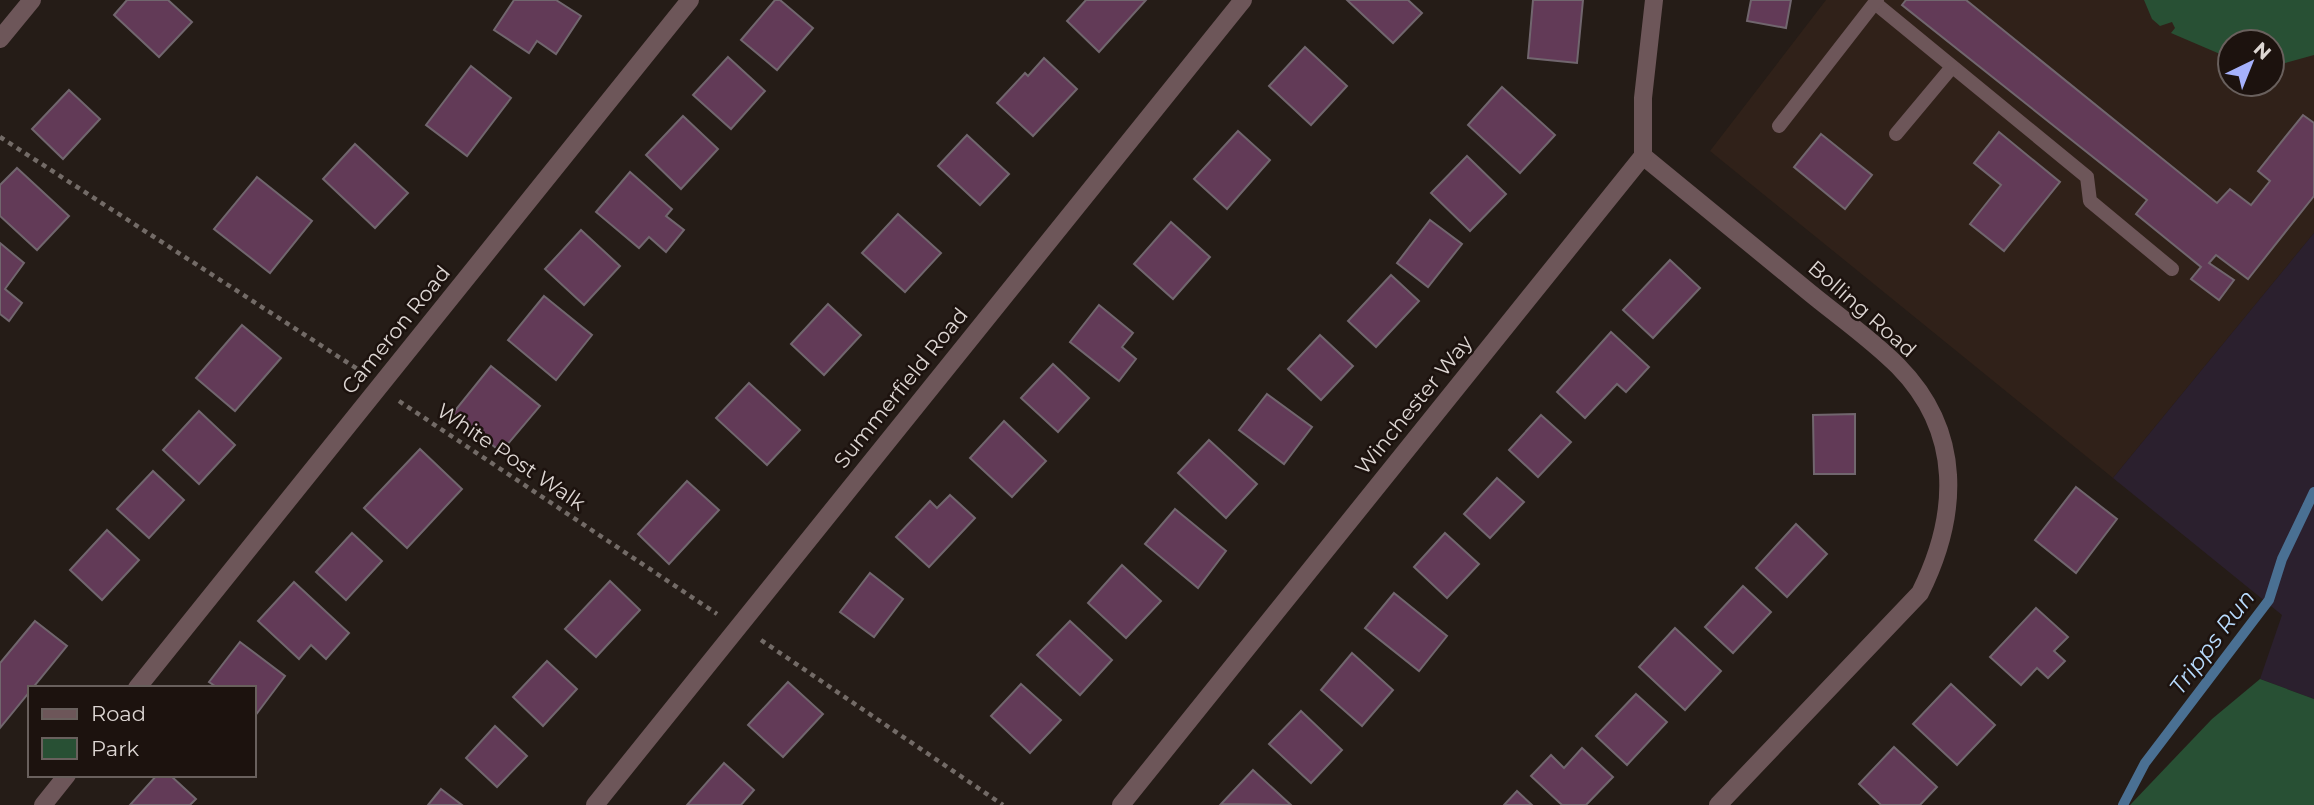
<svg xmlns="http://www.w3.org/2000/svg" width="2314" height="805" viewBox="0 0 2314 805" font-family="Montserrat,sans-serif">
	<style>
		.built { fill: #302119; fill-rule: evenodd }
		.industrial { fill: #2b202e }
		.green { fill: #285034 }
		.lines { fill: none; stroke-linecap: round; stroke-linejoin: round }
		.stream { stroke: #4a7093; stroke-width: 10 }
		.building { fill: #623a57; stroke: #71666e; stroke-width: 2 }
		.path { stroke: #736b67; stroke-width: 4.5; stroke-dasharray: 5 5; stroke-linecap: butt }
		.service { stroke: #6d5659; stroke-width: 14 }
		.minor { stroke: #6d5659; stroke-width: 18 }
		.labels { text-anchor: middle; stroke-width: 5; stroke-linejoin: round; paint-order: stroke }
		.street-label { font-size: 21px; fill: #ddd6d3; stroke: #1c120e }
		.water-label { font-size: 23px; font-style: italic; fill: #b8dbfd; stroke: #1c120e }
	</style>
	<rect width="100%" height="100%" fill="#251c17"/>
	<path class="built" d="M1826,0h488v233l-201,245 -403,-327zM2230,42h42v42h-42z"/>
	<path class="industrial" d="M2314,233v466l-54,-20 22,-64 -169,-137z"/>
	<g class="green">
		<path d="M2144,0h170v55l-40,11 -2,-24h-42v15h-3l-56,-24 4,-5 -3,-6 -12,4 -8,-7z"/>
		<path d="M2260,679l54,20v106h-184l82,-86z"/>
	</g>
	<g class="lines">
		<path class="stream" d="M2123,805l22,-42 124,-163 13,-41 32,-67"/>
	</g>
	<g class="building">
		<path d="M127,0h41l24,22 -33,35 -45,-42z"/>
		<path d="M514,0h42l25,16 -25,38 -19,-13 -8,12 -35,-23z"/>
		<path d="M775,0h5l33,28 -36,42 -36,-30z"/>
		<path d="M1086,0h60l-47,52 -32,-31z"/>
		<path d="M1347,0h61l14,13 -29,30z"/>
		<path d="M1533,0h50l-6,63 -49,-5z"/>
		<path d="M1751,0h40l-5,28 -39,-7z"/>
		<path d="M1906,0h60l251,203 13,-14 21,16 19,-24 -12,-10 45,-56 11,8v73l-66,83 -32,-24 -7,8 25,17 -15,20 -28,-21 10,-12 -65,-53 11,-14 -245,-195z"/>
		<path d="M1305,47l42,39 -36,39 -42,-39z"/>
		<path d="M728,57l37,34 -34,38 -38,-34z"/>
		<path d="M1044,58l33,31 -44,47 -36,-33 28,-30 3,3z"/>
		<path d="M471,66l40,32 -44,58 -41,-31z"/>
		<path d="M1502,87l53,48 -35,38 -52,-48z"/>
		<path d="M69,90l31,29 -37,40 -31,-30z"/>
		<path d="M683,116l35,33 -37,40 -35,-34z"/>
		<path d="M1238,131l32,29 -43,49 -33,-30z"/>
		<path d="M1999,132l61,50 -56,69 -34,-27 31,-39 -27,-22z"/>
		<path d="M1821,134l51,41 -27,34 -51,-42z"/>
		<path d="M967,135l42,39 -29,31 -42,-39z"/>
		<path d="M355,144l53,49 -33,35 -52,-49z"/>
		<path d="M1467,156l39,38 -36,37 -39,-38z"/>
		<path d="M17,168l52,48 -32,34 -37,-34v-31z"/>
		<path d="M630,172l42,37 -6,7 18,14 -18,22 -17,-15 -10,11 -43,-36z"/>
		<path d="M257,177l55,44 -42,52 -56,-44z"/>
		<path d="M898,214l43,39 -36,39 -43,-39z"/>
		<path d="M1430,220l32,24 -34,43 -31,-24z"/>
		<path d="M1171,222l39,35 -37,42 -39,-35z"/>
		<path d="M581,230l39,36 -36,39 -39,-36z"/>
		<path d="M0,243l24,20 -19,26 17,14 -13,18 -9,-7z"/>
		<path d="M1670,260l30,28 -47,50 -30,-28z"/>
		<path d="M1391,275l28,26 -43,46 -28,-26z"/>
		<path d="M544,296l48,39 -36,45 -48,-40z"/>
		<path d="M828,304l33,31 -37,40 -33,-31z"/>
		<path d="M1099,305l34,28 -11,14 14,12 -17,22 -49,-39z"/>
		<path d="M242,325l39,33 -46,53 -39,-33z"/>
		<path d="M1611,332l38,35 -23,25 -9,-8 -32,34 -28,-26z"/>
		<path d="M1320,335l33,31 -32,34 -33,-31z"/>
		<path d="M1053,364l36,34 -31,34 -37,-34z"/>
		<path d="M491,366l49,40 -39,46 -48,-39z"/>
		<path d="M749,383l51,47 -33,35 -51,-47z"/>
		<path d="M1267,394l45,33 -28,37 -45,-34z"/>
		<path d="M199,411l36,34 -36,39 -36,-34z"/>
		<path d="M1855,414v60h-41l-1,-59z"/>
		<path d="M1541,415l30,27 -33,35 -29,-27z"/>
		<path d="M1004,421l42,40 -34,36 -42,-39z"/>
		<path d="M1209,440l48,44 -31,34 -48,-45z"/>
		<path d="M420,449l42,40 -55,59 -43,-40z"/>
		<path d="M153,471l31,29 -35,38 -32,-29z"/>
		<path d="M1497,478l27,24 -34,36 -26,-24z"/>
		<path d="M687,481l32,29 -50,54 -31,-30z"/>
		<path d="M2076,487l41,32 -41,54 -41,-33z"/>
		<path d="M950,495l25,23 -46,49 -33,-30 34,-36 7,7z"/>
		<path d="M1175,509l51,42 -28,37 -53,-44z"/>
		<path d="M1796,524l31,30 -40,43 -31,-29z"/>
		<path d="M107,530l32,30 -37,40 -32,-30z"/>
		<path d="M352,533l30,28 -36,39 -30,-28z"/>
		<path d="M1445,533l34,31 -32,34 -33,-31z"/>
		<path d="M1122,565l39,36 -35,37 -38,-35z"/>
		<path d="M870,573l33,26 -29,38 -34,-25z"/>
		<path d="M610,581l30,29 -44,47 -31,-28z"/>
		<path d="M294,582l55,51 -23,26 -15,-14 -12,14 -41,-38z"/>
		<path d="M1743,586l28,26 -38,41 -28,-26z"/>
		<path d="M1394,593l53,43 -28,35 -54,-43z"/>
		<path d="M2036,608l32,29 -14,14 11,10 -17,17 -11,-10 -16,17 -31,-28z"/>
		<path d="M35,621l32,25 -67,82v-65z"/>
		<path d="M1070,621l42,39 -32,35 -43,-40z"/>
		<path d="M1675,628l46,43 -36,39 -46,-43z"/>
		<path d="M240,642l45,34 -30,40 -1,-28h-36l-9,-6z"/>
		<path d="M1352,653l41,37 -31,36 -41,-36z"/>
		<path d="M547,661l30,28 -34,37 -30,-29z"/>
		<path d="M788,682l35,32 -40,43 -35,-32z"/>
		<path d="M1021,684l40,36 -31,33 -39,-37z"/>
		<path d="M1951,684l44,41 -38,40 -44,-41z"/>
		<path d="M1636,694l31,28 -40,43 -31,-29z"/>
		<path d="M1301,711l41,39 -31,33 -42,-39z"/>
		<path d="M495,726l32,30 -30,31 -31,-29z"/>
		<path d="M1894,747l43,40 -17,18h-39l-22,-21z"/>
		<path d="M1582,748l31,29 -27,28h-24l-31,-29 20,-21 13,13z"/>
		<path d="M724,763l30,27 -13,15h-54z"/>
		<path d="M1253,770l38,35 -70,-1z"/>
		<path d="M157,775h13l26,24 -6,6h-60z"/>
		<path d="M441,789l21,16h-34z"/>
		<path d="M1517,791l15,14h-28z"/>
	</g>
	<g class="lines">
		<g class="path">
			<path d="M0,137l362,235"/>
			<path d="M399,401l318,213"/>
			<path d="M761,640l242,165"/>
		</g>
		<g class="service">
			<path d="M1875,3l212,174 3,24 82,68"/>
			<path d="M1779,126l98,-126"/>
			<path d="M1896,134l56,-67"/>
		</g>
		<g class="minor">
			<path d="M0,39l32,-39"/>
			<path d="M1643,156c53,44 107,88 161,132 31,26 65,49 94,78 65,66 61,149 22,227l-202,212"/>
			<path d="M137,688l553,-688"/>
			<path d="M43,805l24,-30"/>
			<path d="M595,805l648,-805"/>
			<path d="M1121,805l522,-649v-58l11,-98"/>
		</g>
	</g>
	<g class="labels">
		<g class="street-label">
			<text transform="translate(1862 309) rotate(41)" y="7">Bolling Road</text>
			<text transform="translate(396 330) rotate(-51)" y="7">Cameron Road</text>
			<text transform="translate(901 388) rotate(-51)" y="7">Summerfield Road</text>
			<text transform="translate(1414 405) rotate(-51)" y="7">Winchester Way</text>
			<text transform="translate(511 457) rotate(34)" y="7">White Post Walk</text>
		</g>
		<g class="water-label">
			<text transform="translate(2212 642) rotate(-53)" y="8">Tripps Run</text>
		</g>
	</g>
	<rect x="28" y="686" width="228" height="91" fill="#1c120e" stroke="#69605d" stroke-width="2"/>
	<rect x="42" y="709" width="35" height="10" fill="#6d5659" stroke="#69605d" stroke-width="2"/>
	<text x="91" y="721" font-size="21" fill="#ddd6d3">Road</text>
	<rect x="42" y="738" width="35" height="21" fill="#285034" stroke="#69605d" stroke-width="2"/>
	<text x="91" y="756" font-size="21" fill="#ddd6d3">Park</text>
	<g transform="translate(2251 63) rotate(43)"><circle r="33" fill="#1c120e" stroke="#69605d" stroke-width="2"/>
	<path d="M0-5L12 26L0 18L-12 26Z" fill="#a5b1fc"/>
	<text y="-10" font-size="19" font-weight="bold" text-anchor="middle" fill="#ddd6d3">N</text>
	</g>
</svg>
